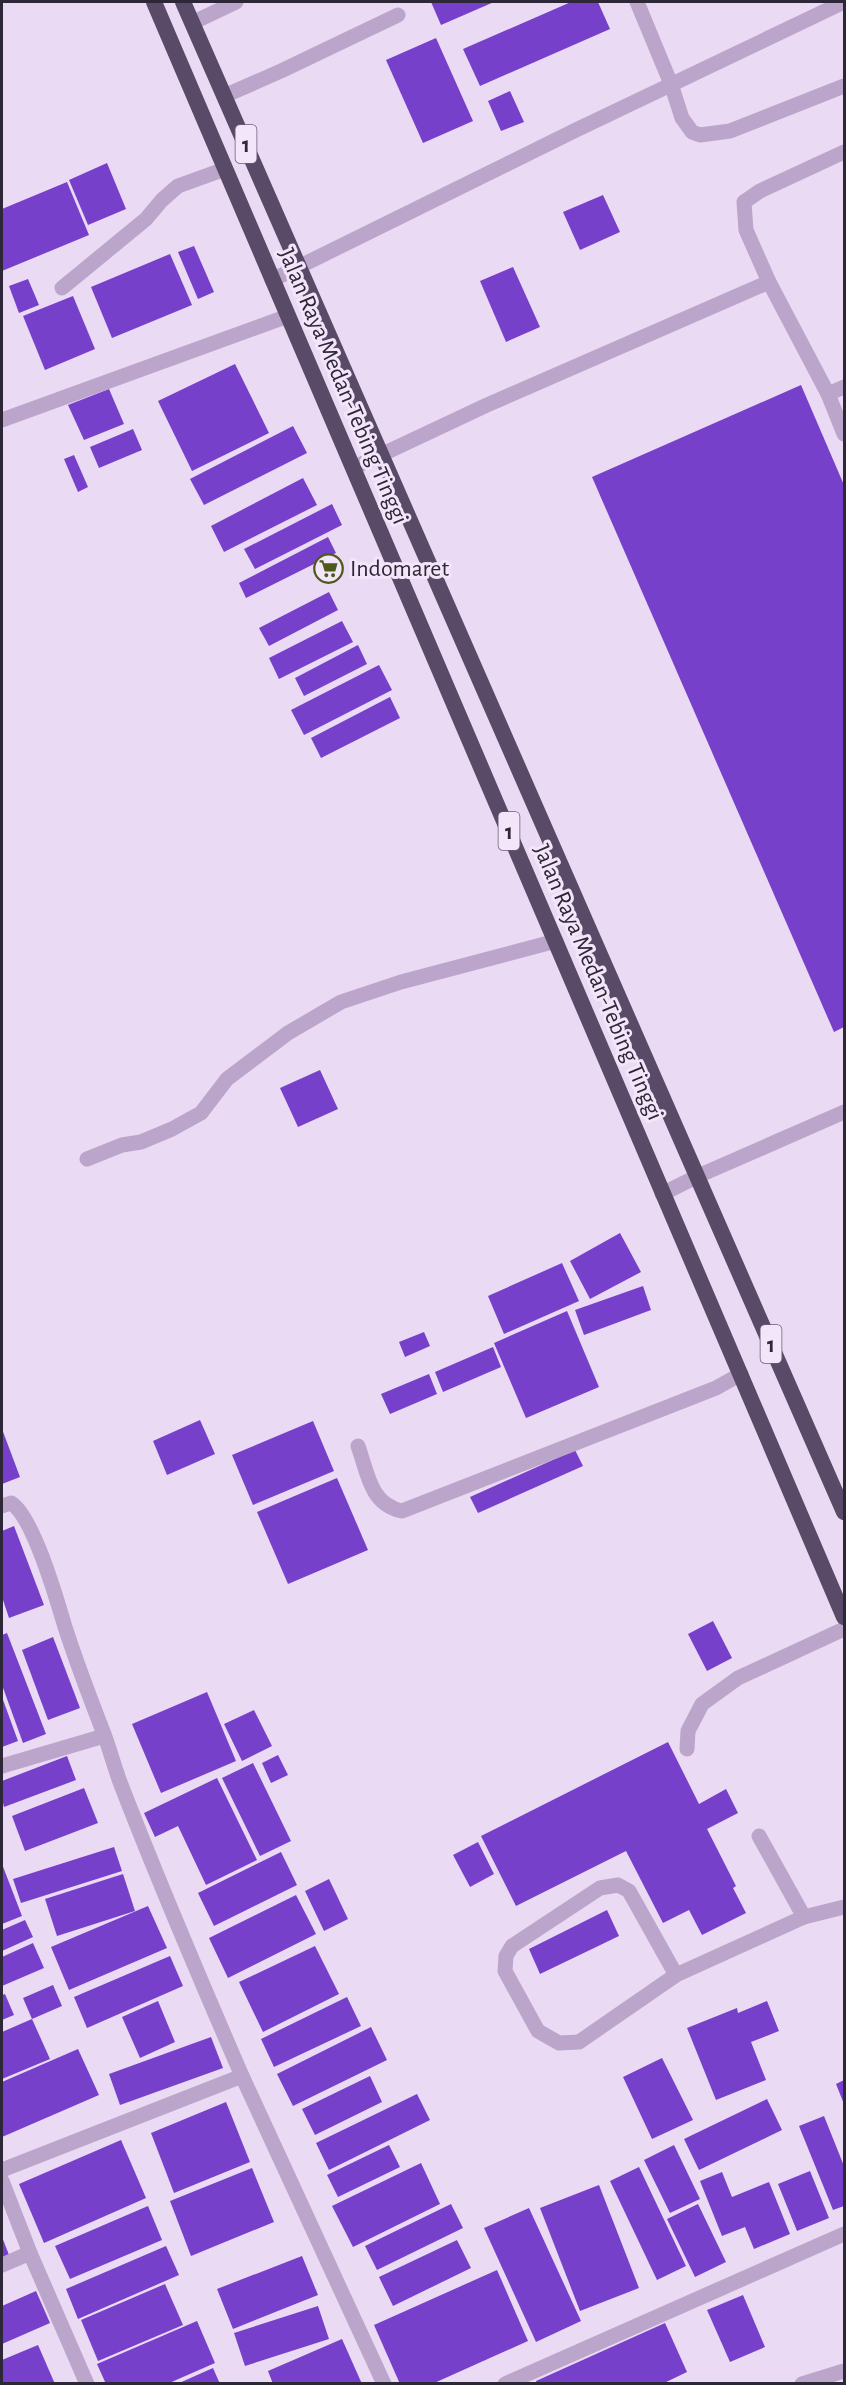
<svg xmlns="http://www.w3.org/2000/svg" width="846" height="2385" viewBox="0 0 846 2385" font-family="'Alegreya Sans',sans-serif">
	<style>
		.building { fill: #7640cb }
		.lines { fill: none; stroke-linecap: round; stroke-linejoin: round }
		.service { stroke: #bca5cb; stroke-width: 15 }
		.minor { stroke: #bca5cb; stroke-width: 15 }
		.trunk { stroke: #594a68; stroke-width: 16 }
		.labels { text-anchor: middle; stroke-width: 6; stroke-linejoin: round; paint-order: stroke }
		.shield { fill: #f4e6fa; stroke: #696072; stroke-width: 1.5 }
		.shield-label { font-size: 22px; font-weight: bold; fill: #2e2737 }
		.street-label { font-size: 24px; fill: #2e2737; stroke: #f4e6fa }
		.poi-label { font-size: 24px; fill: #2e2737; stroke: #f4e6fa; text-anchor: start }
	</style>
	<rect width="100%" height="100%" fill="#ebdaf3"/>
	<g class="building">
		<path d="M431,2h63l-53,23z"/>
		<path d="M571,2h27l12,27 -130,57 -17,-37z"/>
		<path d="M436,38l37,83 -50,22 -37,-83z"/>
		<path d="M510,91l14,31 -23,9 -13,-30z"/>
		<path d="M107,163l19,46 -38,16 -19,-45z"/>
		<path d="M67,182l22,53 -87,36v-62z"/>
		<path d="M603,195l17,37 -40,18 -17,-38z"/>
		<path d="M194,246l20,46 -16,7 -20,-47z"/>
		<path d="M170,254l22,51 -80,33 -21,-51z"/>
		<path d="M513,267l27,60 -34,15 -26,-61z"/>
		<path d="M28,279l11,26 -20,8 -10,-27z"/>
		<path d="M73,296l22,53 -50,21 -22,-54z"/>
		<path d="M235,364l34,69 -77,38 -34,-70z"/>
		<path d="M801,385l43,100v542l-10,5 -242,-555z"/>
		<path d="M109,389l15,35 -40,16 -16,-35z"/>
		<path d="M293,426l14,27 -103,52 -14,-26z"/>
		<path d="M133,429l9,21 -43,18 -9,-21z"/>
		<path d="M74,455l14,32 -10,5 -14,-33z"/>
		<path d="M303,478l14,27 -93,47 -13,-26z"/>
		<path d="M332,504l10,21 -87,44 -11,-20z"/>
		<path d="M328,537l8,16 -90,45 -7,-15z"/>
		<path d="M329,592l9,18 -69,36 -10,-18z"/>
		<path d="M342,621l11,21 -74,37 -10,-21z"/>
		<path d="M358,645l9,19 -63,32 -9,-18z"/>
		<path d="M379,665l13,25 -88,45 -13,-25z"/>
		<path d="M390,697l10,21 -79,40 -10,-20z"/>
		<path d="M320,1070l18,39 -40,18 -18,-39z"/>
		<path d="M620,1233l21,39 -51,27 -20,-38z"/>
		<path d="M562,1263l17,38 -75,33 -16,-38z"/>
		<path d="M643,1286l8,24 -67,25 -9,-25z"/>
		<path d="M567,1311l32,76 -73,31 -32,-75z"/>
		<path d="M424,1332l6,14 -25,11 -6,-15z"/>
		<path d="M493,1347l8,20 -58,25 -8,-20z"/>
		<path d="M429,1374l8,20 -47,20 -9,-20z"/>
		<path d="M200,1420l15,34 -48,21 -14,-34z"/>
		<path d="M313,1421l21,50 -81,34 -21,-50z"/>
		<path d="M2,1429l18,48 -18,7z"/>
		<path d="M575,1450l8,16 -105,47 -8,-16z"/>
		<path d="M337,1478l31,72 -80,34 -31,-72z"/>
		<path d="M14,1526l30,79 -35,13 -7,-21v-66z"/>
		<path d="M713,1621l19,37 -25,13 -19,-37z"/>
		<path d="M7,1633l39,101 -23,9 -21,-58v-50z"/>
		<path d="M53,1637l27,71 -32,12 -26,-70z"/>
		<path d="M207,1692l29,69 -75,32 -29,-69z"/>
		<path d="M2,1697l16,44 -16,6z"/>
		<path d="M254,1710l18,36 -30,15 -18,-37z"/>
		<path d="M668,1742l31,62 27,-15 12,24 -31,16 29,57 -3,2 13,25 -44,22 -13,-25 -26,13 -37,-72 -110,55 -35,-70z"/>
		<path d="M278,1755l10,20 -17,8 -9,-20z"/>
		<path d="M67,1756l9,24 -72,27 -2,-8v-18z"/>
		<path d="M253,1763l38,78 -31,15 -38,-78z"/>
		<path d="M217,1778l40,82 -51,25 -28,-59 -23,11 -11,-24z"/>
		<path d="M84,1788l14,35 -73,28 -13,-35z"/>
		<path d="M478,1842l16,32 -24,13 -17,-32z"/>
		<path d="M114,1847l8,24 -101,32 -8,-24z"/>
		<path d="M281,1852l16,33 -83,41 -16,-33z"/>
		<path d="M2,1864l20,52 -20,8z"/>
		<path d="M123,1874l12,37 -78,25 -12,-37z"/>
		<path d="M329,1879l19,40 -24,12 -19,-40z"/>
		<path d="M296,1895l20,39 -88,44 -19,-40z"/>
		<path d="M148,1906l19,42 -98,42 -18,-43z"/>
		<path d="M607,1910l12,26 -79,38 -11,-25z"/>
		<path d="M25,1920l8,17 -31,14v-21z"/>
		<path d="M33,1943l11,25 -42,18v-29z"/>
		<path d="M315,1946l24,48 -76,38 -24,-50z"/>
		<path d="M170,1956l13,30 -96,42 -13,-31z"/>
		<path d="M53,1985l9,21 -30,13 -9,-21z"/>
		<path d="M5,1994l9,21 -12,5v-25z"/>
		<path d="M347,1997l14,29 -87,41 -13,-28z"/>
		<path d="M158,2001l17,41 -35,16 -18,-41z"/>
		<path d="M767,2001l12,30 -28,11 15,38 -50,20 -29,-72 50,-20 1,5z"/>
		<path d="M32,2019l18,40 -48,20v-47z"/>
		<path d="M371,2027l16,33 -94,46 -16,-32z"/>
		<path d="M211,2037l12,31 -103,37 -11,-31z"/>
		<path d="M78,2049l21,46 -97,42v-55z"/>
		<path d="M662,2058l31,62 -41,19 -29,-62z"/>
		<path d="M370,2076l12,26 -67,33 -13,-26z"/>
		<path d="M844,2080v24l-8,-20z"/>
		<path d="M417,2094l13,26 -101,50 -13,-27z"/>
		<path d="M767,2099l15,31 -83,40 -15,-31z"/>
		<path d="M226,2102l24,60 -76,31 -23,-60z"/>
		<path d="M824,2116l20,50v40l-11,4 -34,-84z"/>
		<path d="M121,2140l25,58 -102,45 -25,-59z"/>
		<path d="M389,2145l11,22 -62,30 -11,-22z"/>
		<path d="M674,2145l26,54 -30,14 -26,-53z"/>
		<path d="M421,2163l19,41 -87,43 -21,-41z"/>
		<path d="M639,2167l47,99 -29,14 -47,-99z"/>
		<path d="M252,2168l22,54 -83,34 -21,-55z"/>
		<path d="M810,2171l19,47 -32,13 -19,-47z"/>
		<path d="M722,2172l10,25 37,-15 21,52 -36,15 -9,-22 -23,9 -22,-55z"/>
		<path d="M599,2185l40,103 -59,23 -40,-103z"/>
		<path d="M451,2204l12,24 -86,42 -12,-24z"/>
		<path d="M698,2204l28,58 -31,15 -28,-58z"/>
		<path d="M148,2206l14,34 -92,39 -15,-33z"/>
		<path d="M529,2208l52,113 -45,21 -52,-114z"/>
		<path d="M2,2237l9,23 -9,3z"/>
		<path d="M457,2240l14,28 -78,38 -14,-29z"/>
		<path d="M166,2246l13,29 -101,44 -12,-30z"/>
		<path d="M302,2256l16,39 -85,34 -16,-40z"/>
		<path d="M497,2270l31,71 -96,43h-32l-26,-59z"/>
		<path d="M165,2284l18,41 -85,36 -17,-41z"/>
		<path d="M36,2291l14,32 -48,21v-38z"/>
		<path d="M743,2295l22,52 -35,15 -23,-52z"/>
		<path d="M318,2306l11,33 -84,27 -11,-33z"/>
		<path d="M197,2321l18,42 -48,21h-61l-9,-20z"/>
		<path d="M665,2323l22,49 -25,12h-125l-1,-3z"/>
		<path d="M342,2339l20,45h-89l-5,-13z"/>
		<path d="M38,2345l17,39h-53v-24z"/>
		<path d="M213,2368l7,16h-43z"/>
	</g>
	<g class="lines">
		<g class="service">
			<path d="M637,2l34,82 11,34 10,14 8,3 30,-4 114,-45"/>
			<path d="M192,23l44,-21"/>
			<path d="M224,96l57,-25 117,-56"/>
			<path d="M272,280l304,-150 268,-128"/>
			<path d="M769,282l59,112 16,40"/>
			<path d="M62,288l84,-69 16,-19 16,-14 47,-17"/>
			<path d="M828,394l16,-7"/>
			<path d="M2,420l286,-104"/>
			<path d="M353,468l134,-63 282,-123 -23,-52 -2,-28 16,-11 84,-39"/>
			<path d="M87,1159l35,-14 19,-3 31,-13 29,-16 26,-34 61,-46 53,-31 60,-20 155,-41"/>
			<path d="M662,1194l36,-18 146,-64"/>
			<path d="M358,1446c10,28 12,58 44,65l314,-123 25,-14"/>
			<path d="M687,1749l1,-18 14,-27 36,-26 106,-49"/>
			<path d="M759,1836l45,81"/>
			<path d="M676,1975l-47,-84 -11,-6 -18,3 -88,58 -6,10 -1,15 33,60 21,12 20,-1 97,-67 128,-58 40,-10"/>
			<path d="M802,2384l42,-13"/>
		</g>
		<g class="minor">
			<path d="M2,1506l9,-3c22,13 46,97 54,124 12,37 25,71 39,107 6,16 10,32 16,48 38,99 80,197 122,294"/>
			<path d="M2,1766l102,-30"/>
			<path d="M2,2170l240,-94 142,308"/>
			<path d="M2,2181l28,72 57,131"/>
			<path d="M2,2265l28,-12"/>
			<path d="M505,2384l339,-150"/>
		</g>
		<g class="trunk">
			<path d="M154,2l690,1615"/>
			<path d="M183,2l661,1510"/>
		</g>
	</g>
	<defs>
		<symbol id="supermarket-ring" viewBox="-11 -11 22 22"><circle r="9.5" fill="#f4e6fa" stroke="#4c5a1b" stroke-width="1.5"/><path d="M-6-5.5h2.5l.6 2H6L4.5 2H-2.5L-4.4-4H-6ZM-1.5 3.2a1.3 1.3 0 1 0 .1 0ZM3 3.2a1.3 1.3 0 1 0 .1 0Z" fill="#4c5a1b"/></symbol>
	</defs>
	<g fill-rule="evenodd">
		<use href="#supermarket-ring" x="312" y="552" width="33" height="33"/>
	</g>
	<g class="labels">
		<g class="shield">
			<rect x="235.5" y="125" width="21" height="38" rx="4.5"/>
			<rect x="498.5" y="812" width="21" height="38" rx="4.5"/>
			<rect x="760.5" y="1325" width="21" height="38" rx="4.5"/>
		</g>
		<g class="shield-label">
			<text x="246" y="152">1</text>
			<text x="509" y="839">1</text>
			<text x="771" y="1352">1</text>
		</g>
		<g class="street-label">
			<text transform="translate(344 386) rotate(67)" y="8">Jalan Raya Medan-Tebing Tinggi</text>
			<text transform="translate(599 982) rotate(67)" y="8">Jalan Raya Medan-Tebing Tinggi</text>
		</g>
		<g class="poi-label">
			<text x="350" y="576">Indomaret</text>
		</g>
	</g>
	<rect width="846" height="2385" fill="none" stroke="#2e2737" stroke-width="6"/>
</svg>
